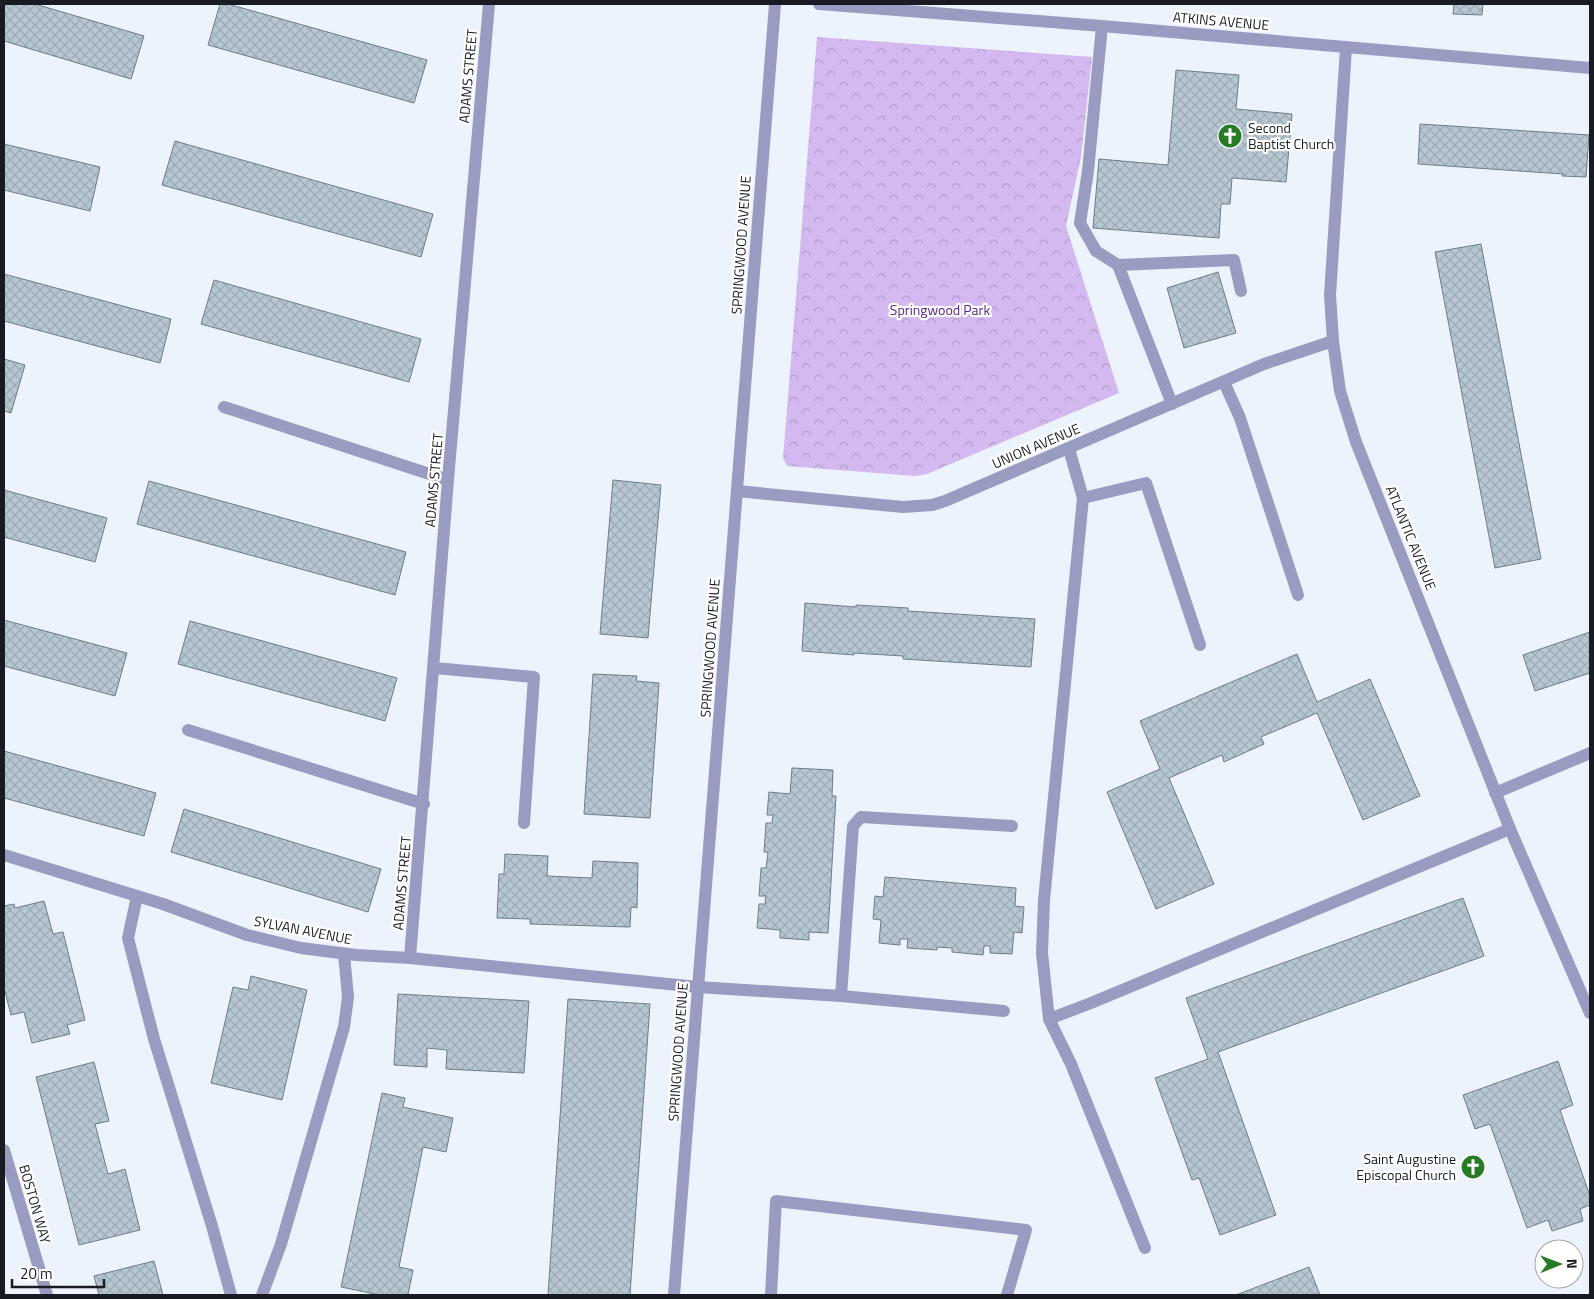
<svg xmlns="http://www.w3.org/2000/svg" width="1594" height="1299" viewBox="0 0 1594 1299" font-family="'Titillium Web',sans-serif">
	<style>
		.forest { fill: url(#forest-crowns) }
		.building { fill: url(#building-cross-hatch); stroke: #6e7d86 }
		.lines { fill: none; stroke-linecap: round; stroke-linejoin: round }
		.lane { stroke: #9a9bc1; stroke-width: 12 }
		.street { stroke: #9a9bc1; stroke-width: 12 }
		.labels { text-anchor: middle; stroke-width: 4.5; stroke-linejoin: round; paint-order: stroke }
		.street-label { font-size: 14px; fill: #181b21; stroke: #fff }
		.poi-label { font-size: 14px; fill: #181b21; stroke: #fff; text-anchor: start }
		.park-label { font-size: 14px; fill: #5a2383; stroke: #fff }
	</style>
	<defs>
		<pattern id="forest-crowns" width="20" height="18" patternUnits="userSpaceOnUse" patternTransform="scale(1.25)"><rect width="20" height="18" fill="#d3b9ef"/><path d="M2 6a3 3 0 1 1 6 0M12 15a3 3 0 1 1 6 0" fill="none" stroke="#b49ecd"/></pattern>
		<pattern id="building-cross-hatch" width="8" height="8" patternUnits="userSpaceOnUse" patternTransform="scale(1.25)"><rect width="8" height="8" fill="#b7c7d2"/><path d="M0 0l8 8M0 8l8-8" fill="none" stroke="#9daab4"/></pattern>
	</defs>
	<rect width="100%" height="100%" fill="#edf3fd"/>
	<path class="forest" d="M817,37l275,20 -11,100 -15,69 53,167 -192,81 -12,2 -128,-10 -4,-8z"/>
	<g class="building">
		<path d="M4,4h31l109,32 -13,43 -127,-38z"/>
		<path d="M220,4h8l199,56 -13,43 -206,-58z"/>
		<path d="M1454,4h29l-1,11 -29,-1z"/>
		<path d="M1176,70l63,5 -3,34 56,5 -6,68 -54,-4 -2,26h-9l-2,34 -126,-10 6,-69 69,6z"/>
		<path d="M1420,124l169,11 -3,42 -24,-1 1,-2 -145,-10z"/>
		<path d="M175,141l258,73 -12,43 -259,-72z"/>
		<path d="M4,144l96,23 -10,44 -86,-21z"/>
		<path d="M1481,244l60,315 -46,9 -60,-316z"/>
		<path d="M1218,272l18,61 -52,15 -17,-60z"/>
		<path d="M4,274l167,45 -11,44 -156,-42z"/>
		<path d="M214,280l207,59 -12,43 -208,-58z"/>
		<path d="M4,359l21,6 -14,48 -7,-2z"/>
		<path d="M613,480l48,5 -13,153 -48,-4z"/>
		<path d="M149,481l257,71 -11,43 -258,-71z"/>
		<path d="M4,490l103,28 -12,44 -91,-25z"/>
		<path d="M805,603l51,4v-2l52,3v3l127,8 -4,48 -128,-8v-3l-49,-3v2l-52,-4z"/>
		<path d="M4,620l123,33 -12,43 -111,-30z"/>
		<path d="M190,621l207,57 -12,43 -207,-57z"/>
		<path d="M1590,632v41l-55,18 -12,-36z"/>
		<path d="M1297,654l20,48 53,-23 50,117 -57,24 -46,-107 -56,24 3,7 -40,18 -2,-7 -53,23 45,106 -58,25 -49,-117 53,-23 -20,-48z"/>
		<path d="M593,674l44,2 -1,5 23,2 -9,135 -66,-4z"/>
		<path d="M4,751l152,42 -12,43 -140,-38z"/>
		<path d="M792,768l41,2 -1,26h4l-8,137 -19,-1v8l-29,-2v-8l-23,-2 2,-24h6l1,-8h-7l2,-28h5l2,-16h-4l2,-29h6l1,-8h-6l2,-23 21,2z"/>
		<path d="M184,809l197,60 -13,43 -197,-60z"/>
		<path d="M505,854l43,2 -1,20 45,2 1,-17 45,2 -1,45 -6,-1 -1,20 -100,-3v-5l-33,-1 2,-44h5z"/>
		<path d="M885,877l131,11 -1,18 9,1 -2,26 -8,-1 -2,22 -22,-1v-7h-6l-1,9 -31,-3v-4l-15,-1v3l-30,-2 1,-9h-8v6l-21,-2 2,-23 -8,-1 2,-23 8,1z"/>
		<path d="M1463,898l21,58 -266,96 58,163 -56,20 -21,-57 -7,2 -37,-102 53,-19 -22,-61z"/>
		<path d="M44,901l9,33 10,-2 22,88 -18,5 3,9 -38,9 -8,-31 -13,3 -7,-27v-82l10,-2 1,4z"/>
		<path d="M251,976l56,14 -25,110 -71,-17 22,-96 15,3z"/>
		<path d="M398,994l131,7 -5,72 -78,-4 1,-19 -20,-2v19l-33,-2z"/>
		<path d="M568,999l82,5 -20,291h-82z"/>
		<path d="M1558,1061l15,44 -13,5 30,86v9l-10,4 3,12 -31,10 -4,-11 -21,8 -37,-104 -15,5 -12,-34z"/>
		<path d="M94,1062l15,59 -14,3 13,50 17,-5 15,61 -61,15 -43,-168z"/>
		<path d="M382,1093l23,5 -2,9 50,11 -7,34 -23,-5 -24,120 14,3 -5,25h-28l-39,-8z"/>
		<path d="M154,1261l9,34h-64l-5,-19z"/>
		<path d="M1309,1267l11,28h-84z"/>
	</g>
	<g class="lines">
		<g class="lane">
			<path d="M1102,26l-14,145 -8,52 16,28 22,14"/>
			<path d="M1224,382l16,36 58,177"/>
			<path d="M1172,404l-54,-139 116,-5 7,31"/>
			<path d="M224,407l224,73"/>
			<path d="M1069,449l14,49 -39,402 -2,53 7,66 22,45 74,184"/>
			<path d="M1083,498l63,-15 54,162"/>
			<path d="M434,668l100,9 -10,146"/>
			<path d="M188,730l236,74"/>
			<path d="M698,987l143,9 163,15"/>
			<path d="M841,996l12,-170 8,-9 151,9"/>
			<path d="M1049,1019l42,-16 419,-174"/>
			<path d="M771,1295l5,-94 250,29 -19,65"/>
		</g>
		<g class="street">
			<path d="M819,4l283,22 488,42"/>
			<path d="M1346,48l-16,247 3,46 7,50 16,51 154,387 80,184"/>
			<path d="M737,491l166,16 29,-2 13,-4 319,-137 69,-23"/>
			<path d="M1495,793l95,-40"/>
			<path d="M4,855l159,49 84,31 54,13 55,7 54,3 288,29"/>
			<path d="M137,896l-9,42 26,101 58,187 19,69"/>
			<path d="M410,958l38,-478 41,-476"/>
			<path d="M4,1150l43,145"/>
			<path d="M262,1295l19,-51 63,-217 4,-30 -4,-43"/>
			<path d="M674,1295l101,-1291"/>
		</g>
	</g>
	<defs>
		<symbol id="church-disc" viewBox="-11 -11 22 22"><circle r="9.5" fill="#277a26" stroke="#fff"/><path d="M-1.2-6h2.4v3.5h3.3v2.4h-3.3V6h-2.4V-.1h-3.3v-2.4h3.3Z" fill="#fff"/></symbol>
	</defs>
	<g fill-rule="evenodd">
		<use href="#church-disc" x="1216" y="122" width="28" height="28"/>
		<use href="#church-disc" x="1459" y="1153" width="28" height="28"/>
	</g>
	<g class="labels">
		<g class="street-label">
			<text transform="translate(1221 21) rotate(5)" y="5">ATKINS AVENUE</text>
			<text transform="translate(468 76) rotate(-85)" y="5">ADAMS STREET</text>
			<text transform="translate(741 245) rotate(-86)" y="5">SPRINGWOOD AVENUE</text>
			<text transform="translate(1036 446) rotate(-23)" y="5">UNION AVENUE</text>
			<text transform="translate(434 480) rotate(-85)" y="5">ADAMS STREET</text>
			<text transform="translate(1411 538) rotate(68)" y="5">ATLANTIC AVENUE</text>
			<text transform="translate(710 648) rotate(-86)" y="5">SPRINGWOOD AVENUE</text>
			<text transform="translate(402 883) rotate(-85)" y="5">ADAMS STREET</text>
			<text transform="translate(303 930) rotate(11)" y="5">SYLVAN AVENUE</text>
			<text transform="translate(678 1052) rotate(-86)" y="5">SPRINGWOOD AVENUE</text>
			<text transform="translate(35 1204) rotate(74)" y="5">BOSTON WAY</text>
		</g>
		<g class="poi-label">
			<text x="1248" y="133">Second<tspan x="1248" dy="16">Baptist Church</tspan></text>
			<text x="1456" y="1164" text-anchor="end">Saint Augustine<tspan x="1456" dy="16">Episcopal Church</tspan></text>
		</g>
		<g class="park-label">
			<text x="940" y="315">Springwood Park</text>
		</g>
	</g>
	<rect width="1594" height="1299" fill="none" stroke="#181b21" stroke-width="10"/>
	<g transform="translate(1559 1264) rotate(89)"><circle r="24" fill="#ffffff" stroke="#a3a4a6"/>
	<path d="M0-4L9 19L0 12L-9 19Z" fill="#277a26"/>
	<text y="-8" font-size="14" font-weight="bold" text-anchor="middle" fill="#181b21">N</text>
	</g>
	<path d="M12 1279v8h92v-8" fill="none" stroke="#181b21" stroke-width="2.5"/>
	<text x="20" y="1279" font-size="15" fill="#181b21" stroke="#ffffff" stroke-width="4" paint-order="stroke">20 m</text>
</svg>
